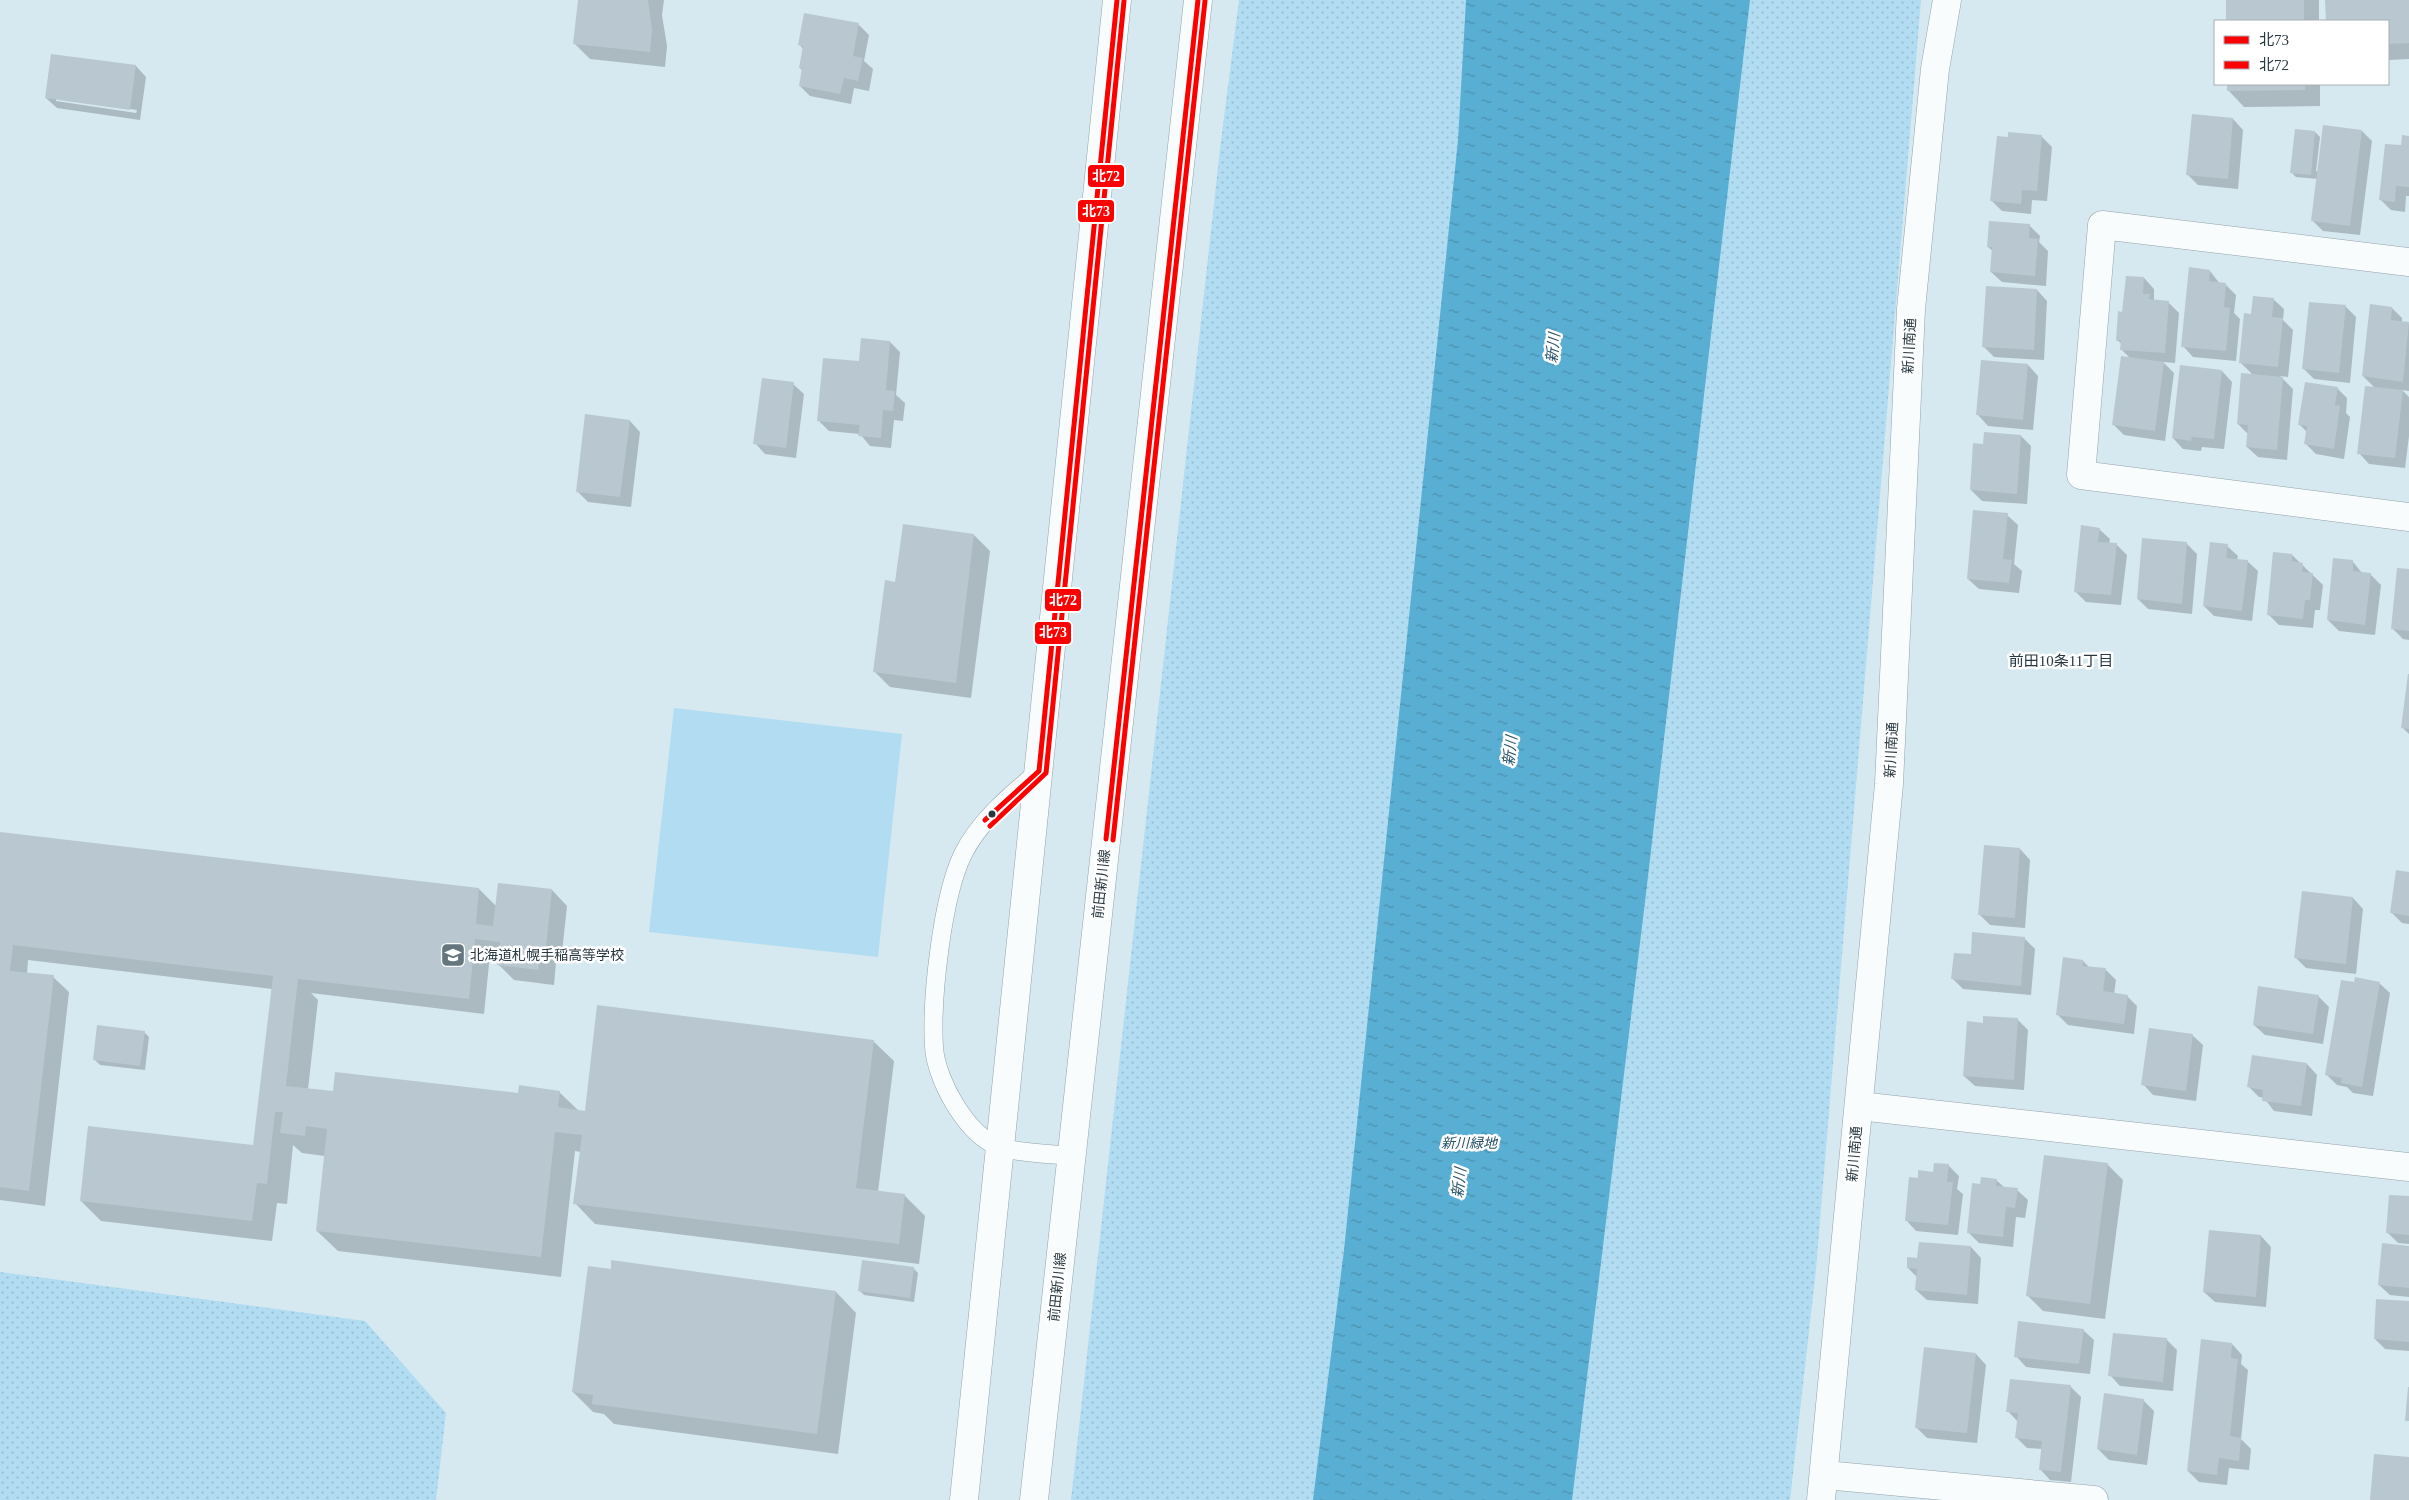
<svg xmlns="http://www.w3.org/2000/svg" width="2409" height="1500" viewBox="0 0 2409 1500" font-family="'Times New Roman','Noto Sans JP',serif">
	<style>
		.green { fill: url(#green-dots) }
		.pitch { fill: #b1dcf2 }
		.water { fill: url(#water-ripples) }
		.shadow { fill: #0003; fill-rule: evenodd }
		.building { fill: #b9c8d0 }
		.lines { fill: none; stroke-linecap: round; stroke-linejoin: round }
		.service-casing { stroke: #93a2a9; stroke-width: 19 }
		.minor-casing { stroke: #93a2a9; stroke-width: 29 }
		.tertiary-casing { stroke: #93a2a9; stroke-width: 29 }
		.primary-casing { stroke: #93a2a9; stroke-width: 29 }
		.service { stroke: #f9fcfd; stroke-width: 18 }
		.minor { stroke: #f9fcfd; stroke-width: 28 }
		.tertiary { stroke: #f9fcfd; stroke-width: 28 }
		.primary { stroke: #f9fcfd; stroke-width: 28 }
		.bus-1-casing { stroke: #fff; stroke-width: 9 }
		.bus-2-casing { stroke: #fff; stroke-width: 9 }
		.bus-1 { stroke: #f00; stroke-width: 5 }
		.bus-2 { stroke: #f00; stroke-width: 5 }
		.bus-dot { fill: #283840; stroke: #fff; stroke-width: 2 }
		.labels { text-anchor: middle; stroke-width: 5; stroke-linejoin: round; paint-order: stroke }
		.street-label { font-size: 14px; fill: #283840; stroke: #fff }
		.poi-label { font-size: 14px; fill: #283840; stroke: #fff; text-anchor: start }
		.park-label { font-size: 14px; font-style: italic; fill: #275368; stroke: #fff }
		.water-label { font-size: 15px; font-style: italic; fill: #285469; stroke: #fff }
		.neighbourhood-label { font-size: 15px; fill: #283840; stroke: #fff }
		.line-badge { stroke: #fff; stroke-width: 2 }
		.badge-label { font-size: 14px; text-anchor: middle; font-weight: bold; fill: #fff }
	</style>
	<defs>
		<pattern id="green-dots" width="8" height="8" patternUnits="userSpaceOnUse" patternTransform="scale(1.25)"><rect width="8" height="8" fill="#b1dcf2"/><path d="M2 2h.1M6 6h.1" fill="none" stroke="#98bed1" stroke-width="1.8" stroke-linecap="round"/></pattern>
		<pattern id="water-ripples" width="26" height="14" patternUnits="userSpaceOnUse" patternTransform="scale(1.25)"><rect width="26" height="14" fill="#59afd3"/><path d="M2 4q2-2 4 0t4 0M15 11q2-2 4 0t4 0" fill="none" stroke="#4a8fad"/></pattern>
	</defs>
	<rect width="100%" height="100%" fill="#d6e8f0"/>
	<g class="green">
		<path d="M1239,0h682l-105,1269 -26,231h-719l149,-1351z"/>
		<path d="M0,1272l365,49 81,92 -10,87h-436z"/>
	</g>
	<path class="pitch" d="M674,708l228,26 -24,223 -229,-25z"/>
	<path class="water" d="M1466,0h284l-105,902 -73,598h-259l31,-250 114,-1110z"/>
	<g class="shadow">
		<path d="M579,0h85l-2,15 5,31 -2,21 -75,-8 -16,-16z"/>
		<path d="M2227,0h92v21h-91z"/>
		<path d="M2326,0h83v59l-21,1v-39h-61z"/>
		<path d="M858,24l11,11 -5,26 9,8 -4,22 -15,-3 -3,16 -41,-8 -10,-10 3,-15 -3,-3 3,-19 -3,-4z"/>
		<path d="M52,55l84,11 10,11 -6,43 -83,-12 -11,-10zM56,98l81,12 -1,3 -80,-12z"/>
		<path d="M2229,84h91v22l-76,1 -15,-16z"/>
		<path d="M2233,119l10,11 -5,59 -40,-4 -10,-10z"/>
		<path d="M2362,131l10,10 -12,94 -37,-4 -11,-11 6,-41 -22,-2 -5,-5 24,-40 5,5 -4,34 3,1z"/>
		<path d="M2042,137l10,10 -5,54 -15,-1 -1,14 -29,-3 -10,-10 17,-63z"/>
		<path d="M2409,137v59h-3l-1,16 -14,-2 -11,-11 22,-52z"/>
		<path d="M2029,225l11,11 -1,6 9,9 -2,35 -44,-4 -11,-10 2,-21 -5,-4z"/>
		<path d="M2210,271l10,13h5l11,11 -2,18 6,6 -4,42 -43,-4 -10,-11z"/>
		<path d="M2144,278l10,11v11l14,2 11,11 -4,50 -12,-1 11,11 -9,68 -41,-6 -11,-11 17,-66 -9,-9 1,-5 -5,-4 7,-27z"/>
		<path d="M2037,290l10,11 -3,59 -50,-3 -10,-10z"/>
		<path d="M2273,299l11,10 -1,11 10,10 -5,47 -8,-1 13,13 -6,71 -29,-3 -11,-10 1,-13 -10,-10 16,-48 -13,-13 12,-48z"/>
		<path d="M2310,303l36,4 10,10 -6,66 -36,-4 -10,-10z"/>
		<path d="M2392,308l10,10v5l7,1v67l-7,-1 7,7v39l-4,32 -36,-4 -10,-11 16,-65 -12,-12z"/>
		<path d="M890,342l10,10 -4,43 9,8 -2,18 -9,-1 -3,28 -21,-2 -10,-12 -31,-3 -11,-11 42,-58z"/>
		<path d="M2028,365l10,11 -5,54 -45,-4 -10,-11z"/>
		<path d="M2222,371l10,11 -8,67 -22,-2 -1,4 -18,-2 -10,-11z"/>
		<path d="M793,384l11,10 -8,64 -31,-4 -10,-11z"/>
		<path d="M2337,388l10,10 -1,15 4,4 -6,42 -28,-5 -10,-10 1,-12 -7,-7z"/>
		<path d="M630,421l10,11 -9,75 -43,-5 -11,-11z"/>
		<path d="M2021,436l10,10 -4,58 -45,-3 -11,-11 13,-44z"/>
		<path d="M2007,515l11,10 -4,39 8,7 -3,22 -40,-4 -11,-10z"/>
		<path d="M2099,529l11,10 -1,5h7l11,11 -6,50 -35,-3 -11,-11z"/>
		<path d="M974,535l16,16 -19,147 -81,-11 -16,-16 22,-88z"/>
		<path d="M2186,543l11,11 -5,60 -44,-5 -10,-10z"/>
		<path d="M2227,546l11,10 -1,4 10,1 11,10 -6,50 -38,-5 -10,-10z"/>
		<path d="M2292,555l31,30 -3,25h-5l-2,18 -34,-3 -11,-11z"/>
		<path d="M2353,562l10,12h7l11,11 -6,50 -36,-4 -11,-11z"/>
		<path d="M2409,571v69l-6,-1 -11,-11z"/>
		<path d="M2409,678v56l-7,-7z"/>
		<path d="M0,834l479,55 18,18 55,-17 15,16 -6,56h-5l-2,23 -40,-5 -15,-15 1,-9 -10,-2 -6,60 -173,-21 7,7 -10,89 26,4 185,1 40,-2 20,19 7,1 287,-71 21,20 -16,131 26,3 21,21 -6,48 -324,-40 -20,-21 6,-51 -6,-1 -14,126 -223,-26 -21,-20 8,-75 -23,-3 -9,-8 -6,59 -10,-1 -5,38 -171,-20 -20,-20 173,-55 18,-157 -244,-29 -1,14 26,3 16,15 -24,214 -45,-6z"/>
		<path d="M2020,849l10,11 -5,68 -35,-3 -11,-11z"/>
		<path d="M2409,873v51l-7,-1 -11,-11z"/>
		<path d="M2353,898l10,11 -7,65 -50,-6 -10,-10z"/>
		<path d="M2024,938l11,11 -4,46 -68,-6 -10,-10z"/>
		<path d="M2083,961l7,7 16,2 10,10 -2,14 13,2 10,10 -3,28 -66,-9 -10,-10z"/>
		<path d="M2379,983l11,10 -17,103 -20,-3 -6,-6 -10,-2 -10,-10z"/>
		<path d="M2318,996l11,11 -6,37 -58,-9 -11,-10z"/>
		<path d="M2017,1019l11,11 -4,60 -49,-4 -11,-10 20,-52z"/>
		<path d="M144,1032l5,5 -4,33 -45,-5 -5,-5z"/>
		<path d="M2192,1035l11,10 -7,56 -43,-6 -10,-11z"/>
		<path d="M2253,1057l54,7 10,11 -5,41 -38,-5 -10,-13 -5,-1 -10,-10z"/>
		<path d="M2107,1164l16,16 -18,139 -62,-8 -16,-16z"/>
		<path d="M1948,1165l11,11 -2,13 6,5 -5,41 -42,-4 -10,-11 13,-41z"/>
		<path d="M1996,1180l9,8 12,2 11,10 -3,18 -9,-1 -3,30 -34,-4 -11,-11 14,-46z"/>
		<path d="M2409,1198v46l-11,-1 -10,-10z"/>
		<path d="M2261,1236l10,11 -5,60 -51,-5 -11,-10z"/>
		<path d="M1971,1247l10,11 -3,46 -51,-4 -11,-10 1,-13 -9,-9z"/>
		<path d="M2409,1247v50l-19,-2 -11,-10z"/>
		<path d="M913,1268l5,5 -4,29 -50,-7 -5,-5z"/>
		<path d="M612,1270l224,22 20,21 -18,141 -224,-30 -10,-10 -11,-2 -20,-20z"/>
		<path d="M2409,1302v49l-24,-2 -10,-10z"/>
		<path d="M2083,1330l11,10 -4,34 -64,-7 -10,-11z"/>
		<path d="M2167,1340l10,10 -4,41 -53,-5 -10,-11z"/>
		<path d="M2232,1344l10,11 -1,9 7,6 -7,69 10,10 -2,21 -20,-2 -2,17 -28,-3 -11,-11z"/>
		<path d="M1976,1354l10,11 -9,78 -50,-5 -11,-11z"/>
		<path d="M2070,1386l11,11 -10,85 -21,-2 -10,-11 2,-20 -15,-1 -11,-11 2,-15 -10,-11z"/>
		<path d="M2143,1400l11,11 -7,54 -38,-5 -11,-11z"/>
	</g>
	<g class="building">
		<path d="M578,0h70l4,30 -2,22 -77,-8z"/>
		<rect x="2226" y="0" width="78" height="21"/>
		<path d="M2325,0h84v43l-21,1v-23h-62z"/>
		<path d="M804,13l55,10 -6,33 10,2 -5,23 -14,-3 -4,16 -41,-8 3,-18h-3l4,-22 -5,-1z"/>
		<path d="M51,54l85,11 -6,45 -85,-12z"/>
		<path d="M2227,84h78v6l-78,1z"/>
		<path d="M2192,114l41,4 -5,61 -42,-4z"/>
		<path d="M2323,125l39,5 -12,96 -39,-5z"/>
		<path d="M2295,129l20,2 -4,44 -21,-2z"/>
		<path d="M2008,132l34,3 -5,56 -15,-1 -1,14 -31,-3 7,-65 11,1z"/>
		<path d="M2402,135l7,1v51l-13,-1 -1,16 -16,-2 6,-56 16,1z"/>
		<path d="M1989,221l41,3 -1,14 9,1 -3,37 -45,-4 2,-25h-5z"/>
		<path d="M2189,267l21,3 -1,11 17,2 -2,24 6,1 -4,43 -45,-4z"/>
		<path d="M2126,276l18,1 -1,17h7l-1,5 20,2 -4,52 -45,-3 1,-10 -5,1 2,-30 4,1z"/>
		<path d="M1986,286l51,3 -3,61 -52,-3z"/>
		<path d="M2253,296l21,2 -2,19 11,1 -5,49 -39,-4 5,-50 7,1z"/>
		<path d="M2309,302l37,3 -7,68 -37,-4z"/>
		<path d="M2370,304l22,3 -1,13 18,2 -6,60 -41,-6z"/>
		<path d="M861,338l29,3 -4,49 9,1 -2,20 -10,-1 -2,28 -23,-2 2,-11 -43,-4 6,-63 36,3z"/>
		<path d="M2121,356l43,6 -9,69 -43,-6z"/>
		<path d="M1981,360l47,4 -5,56 -47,-5z"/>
		<path d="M2180,365l42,5 -8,69 -22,-2 -1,4 -19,-3z"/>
		<path d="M2241,373l42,4 -6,73 -31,-3 2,-22 -11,-1z"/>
		<path d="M762,378l32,4 -8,66 -33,-4z"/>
		<path d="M2305,382l33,5 -3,18 5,1 -6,43 -30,-5 3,-18 -9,-1z"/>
		<path d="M2365,386l38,4 -8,68 -38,-4z"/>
		<path d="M585,414l45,6 -10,77 -44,-5z"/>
		<path d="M1984,432l37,3 -4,59 -47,-4 3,-47 10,1z"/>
		<path d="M1973,510l35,3 -5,46 9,1 -3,23 -42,-4z"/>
		<path d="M903,524l71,10 -18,149 -83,-11 12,-92 10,2z"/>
		<path d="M2081,525l19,3 -2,14 19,1 -6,52 -37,-3z"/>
		<path d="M2142,538l45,4 -5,62 -45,-5z"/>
		<path d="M2210,542l18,2 -2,14 22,2 -6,51 -39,-5z"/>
		<path d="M2273,552l19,2v7l11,2 -1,9 11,1 -3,27h-5l-2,19 -36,-4z"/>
		<path d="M2333,558l20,2v11l18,2 -6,52 -38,-5z"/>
		<path d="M2397,568l12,1v62l-18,-2z"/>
		<path d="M2408,674h1v55l-8,-1z"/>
		<path d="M0,832l479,56 -3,36 17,2 5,-43 54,6 -6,58h-5l-3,23 -41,-5 3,-23 -25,-3 -6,60 -171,-20 -12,107 47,5 2,-19 183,21 1,-8 41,6 -2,16 27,4 12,-106 277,35 -18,148 49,6 -6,50 -326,-40 9,-69 -27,-3 -14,125 -225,-26 11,-102 -21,-3 -1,10 -25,-3 3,-21h-8l-8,72 -10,-1 -5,38 -172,-20 8,-75 165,19 20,-169 -260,-31 -3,26 44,4 -25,216 -29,-4z"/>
		<path d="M1984,845l36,3 -5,70 -37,-3z"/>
		<path d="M2396,870l13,2v44l-19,-3z"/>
		<path d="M2302,891l51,6 -7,67 -52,-6z"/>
		<path d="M1972,932l53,5 -4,49 -70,-7 3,-26 17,1z"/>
		<path d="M2063,957l20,3v6l23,2 -3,23 25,4 -4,29 -68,-9z"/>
		<path d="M2355,977l25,5 -18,105 -21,-4 1,-5 -17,-3 16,-95 13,2z"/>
		<path d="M2258,986l61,9 -6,39 -60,-9z"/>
		<path d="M1983,1016l35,2 -4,62 -51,-4 4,-55 16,2z"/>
		<path d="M97,1025l48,6 -5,35 -47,-6z"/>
		<path d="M2149,1028l44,6 -7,57 -45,-6z"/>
		<path d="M2252,1055l55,8 -6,43 -39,-5 1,-11 -16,-3z"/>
		<path d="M2044,1155l64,8 -18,141 -64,-8z"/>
		<path d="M1934,1163l15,1 -2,18h6l-5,43 -43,-4 4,-44 9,1v-8l15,2z"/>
		<path d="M1981,1177l16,2 -1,7 22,2 -3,20 -9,-1 -3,30 -36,-4 5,-50 8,1z"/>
		<path d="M2389,1195l20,1v39l-23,-2z"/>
		<path d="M2209,1230l52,5 -5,62 -53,-5z"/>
		<path d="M1919,1242l52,4 -4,49 -52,-5 2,-21 -10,-1v-11l10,1z"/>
		<path d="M2382,1243l27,3v42l-31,-3z"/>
		<path d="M611,1260l225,31 -19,143 -225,-30 1,-9 -21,-3 16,-126 23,3z"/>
		<path d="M862,1260l52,7 -4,31 -52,-7z"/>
		<path d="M2376,1299l33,2v41l-35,-3z"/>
		<path d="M2018,1321l66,8 -5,35 -65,-7z"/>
		<path d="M2113,1333l54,5 -4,44 -55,-6z"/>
		<path d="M2201,1339l31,4 -1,15 7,1 -8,77 11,2 -2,23 -20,-3 -2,17 -30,-4z"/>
		<path d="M1924,1347l52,6 -9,80 -52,-5z"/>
		<path d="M2010,1379l61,6 -10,87 -22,-2 3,-29 -27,-3 3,-25 -12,-1z"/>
		<path d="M2408,1387h1v34h-4z"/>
		<path d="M2104,1393l40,6 -7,56 -40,-6z"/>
		<path d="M2374,1454l35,3v43h-39z"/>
	</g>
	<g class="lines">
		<defs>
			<path id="service" d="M1039,771c-28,24 -59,49 -76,83 -21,43 -32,145 -29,193 2,33 33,89 66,100 16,6 53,7 72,9"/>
			<g id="minor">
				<path d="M2409,262l-307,-37 -21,250 328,42"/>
				<path d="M1859,1106l550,61"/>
				<path d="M1825,1475l269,25"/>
			</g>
			<path id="tertiary" d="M1821,1500l68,-716 22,-475 24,-240 12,-69"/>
			<g id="primary">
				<path d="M964,1500l153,-1500"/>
				<path d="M1034,1500l164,-1500"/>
			</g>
		</defs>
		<use href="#service" class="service-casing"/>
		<use href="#minor" class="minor-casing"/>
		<use href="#tertiary" class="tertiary-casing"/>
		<use href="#primary" class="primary-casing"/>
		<use href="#service" class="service"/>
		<use href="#minor" class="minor"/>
		<use href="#tertiary" class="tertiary"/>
		<use href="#primary" class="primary"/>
		<defs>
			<g id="bus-1">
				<path d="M985,820l54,-49 78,-771"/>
				<path d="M1106,839l92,-839"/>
			</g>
			<g id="bus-2">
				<path d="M990,826l56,-53 78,-772"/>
				<path d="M1113,840l92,-839"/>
			</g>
		</defs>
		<use href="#bus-1" class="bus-1-casing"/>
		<use href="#bus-2" class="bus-2-casing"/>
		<use href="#bus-1" class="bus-1"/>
		<use href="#bus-2" class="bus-2"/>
	</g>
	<defs>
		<symbol id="school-square" viewBox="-11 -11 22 22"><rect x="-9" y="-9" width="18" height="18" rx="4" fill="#65767e" stroke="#fff"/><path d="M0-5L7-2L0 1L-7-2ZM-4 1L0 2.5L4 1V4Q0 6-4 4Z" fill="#fff"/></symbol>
	</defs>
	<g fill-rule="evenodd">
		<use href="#school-square" x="439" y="941" width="28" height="28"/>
	</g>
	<circle class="bus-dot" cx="992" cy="814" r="4.5"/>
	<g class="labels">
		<g class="street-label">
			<text transform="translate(1909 346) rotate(-87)" y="5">新川南通</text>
			<text transform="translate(1891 750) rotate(-87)" y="5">新川南通</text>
			<text transform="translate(1101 884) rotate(-84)" y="5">前田新川線</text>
			<text transform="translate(1854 1154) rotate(-85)" y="5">新川南通</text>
			<text transform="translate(1057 1287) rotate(-84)" y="5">前田新川線</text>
		</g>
		<g class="poi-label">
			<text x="470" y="960">北海道札幌手稲高等学校</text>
		</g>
		<g class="park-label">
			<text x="1469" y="1148">新川緑地</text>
		</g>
		<g class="water-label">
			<text transform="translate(1553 348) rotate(-84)" y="5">新川</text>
			<text transform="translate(1510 751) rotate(-83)" y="5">新川</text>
			<text transform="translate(1459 1183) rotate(-83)" y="5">新川</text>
		</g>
		<g class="neighbourhood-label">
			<text x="2061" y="666">前田10条11丁目</text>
		</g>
	</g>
	<g class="line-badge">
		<rect x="1087" y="164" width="38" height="24" rx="5" fill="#f00"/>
		<rect x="1077" y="199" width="38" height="24" rx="5" fill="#f00"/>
		<rect x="1044" y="588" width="38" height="24" rx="5" fill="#f00"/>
		<rect x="1034" y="621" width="38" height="24" rx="5" fill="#f00"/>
	</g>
	<g class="badge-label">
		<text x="1106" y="181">北72</text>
		<text x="1096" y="216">北73</text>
		<text x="1063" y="605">北72</text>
		<text x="1053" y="637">北73</text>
	</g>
	<rect x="2214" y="20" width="175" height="65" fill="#ffffff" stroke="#a9afb3"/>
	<rect x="2224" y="36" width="25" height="8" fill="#ff0000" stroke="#a9afb3"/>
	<text x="2259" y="45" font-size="15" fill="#283840">北73</text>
	<rect x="2224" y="61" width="25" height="8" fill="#ff0000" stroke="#a9afb3"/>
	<text x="2259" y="70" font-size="15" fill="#283840">北72</text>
</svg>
